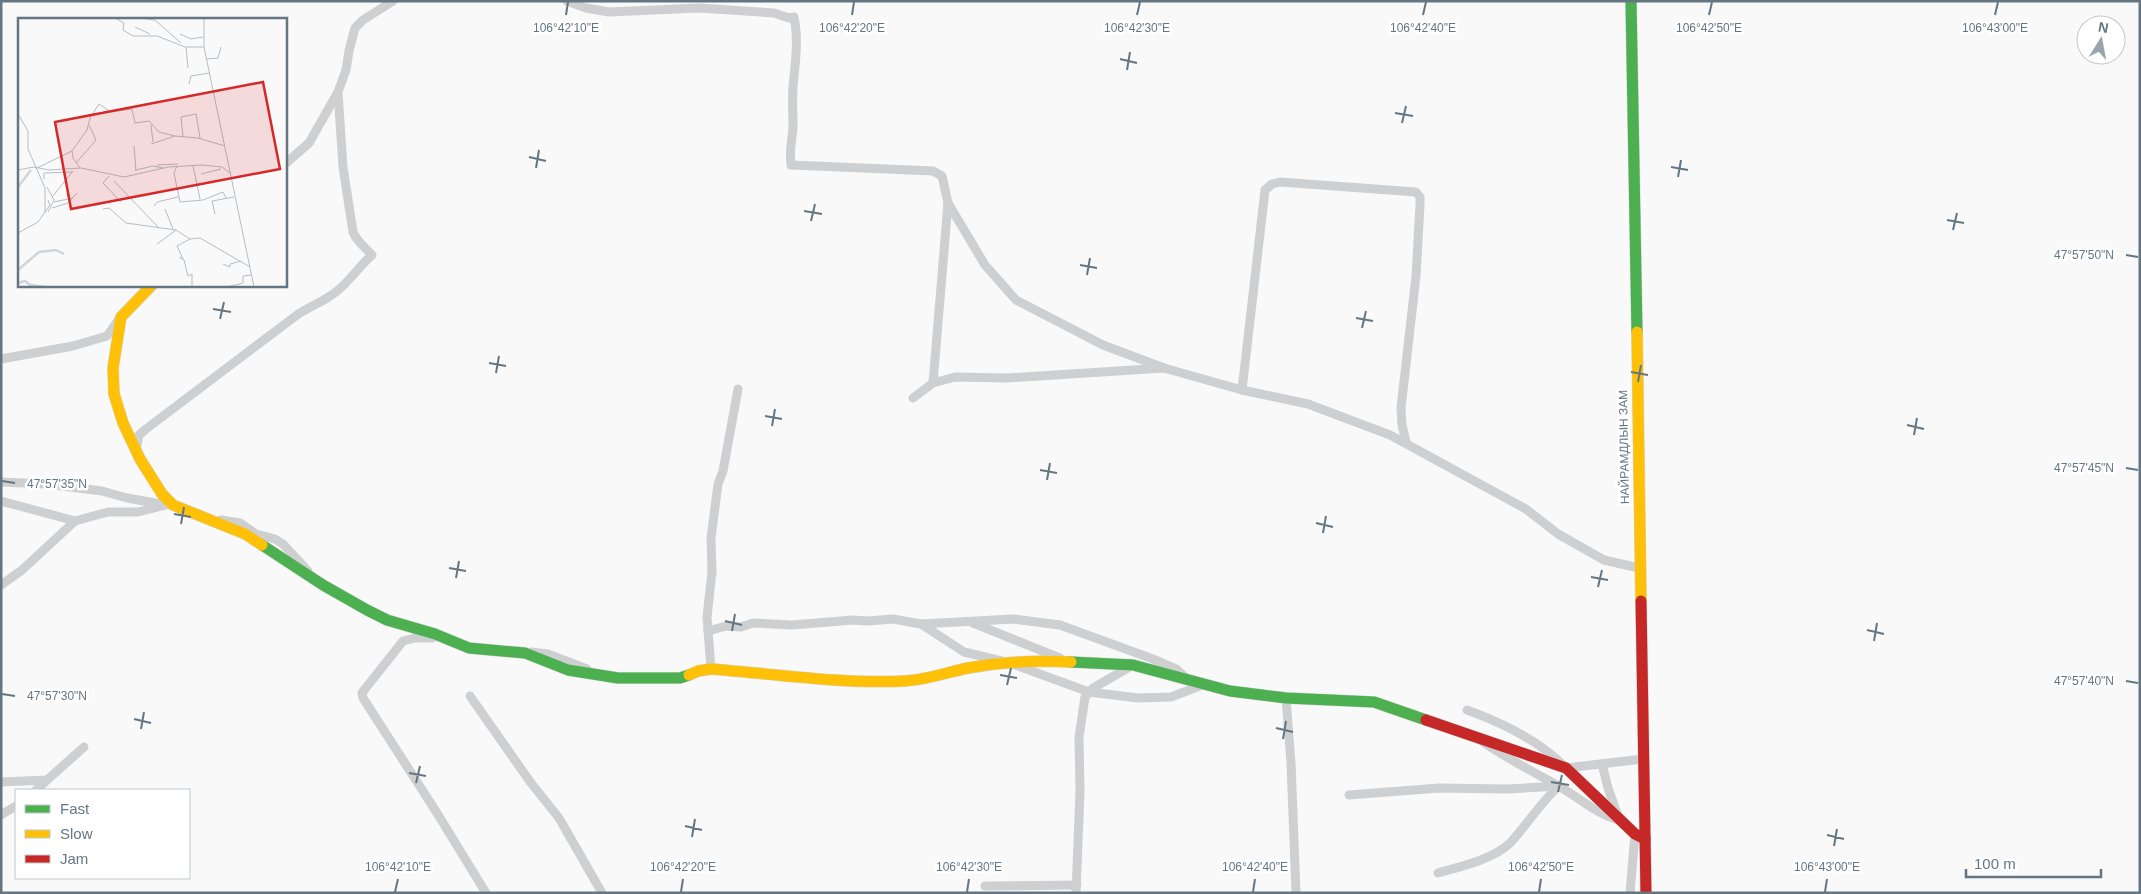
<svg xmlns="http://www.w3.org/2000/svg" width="2141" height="894" viewBox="0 0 2141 894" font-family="Helvetica,sans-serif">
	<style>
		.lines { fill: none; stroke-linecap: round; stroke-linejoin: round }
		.fast-casing { stroke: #d5d6d7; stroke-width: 12 }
		.slow-casing { stroke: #d5d6d7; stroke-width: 12 }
		.jam-casing { stroke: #d5d6d7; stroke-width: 12 }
		.street { stroke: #cecfd0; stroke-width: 9 }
		.fast { stroke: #4caf50; stroke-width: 11 }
		.slow { stroke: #ffc107; stroke-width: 11 }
		.jam { stroke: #c62828; stroke-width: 11 }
		.ticks { fill: none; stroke: #657683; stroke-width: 2 }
		.labels { text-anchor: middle; stroke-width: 5; stroke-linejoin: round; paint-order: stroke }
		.street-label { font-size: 12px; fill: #657683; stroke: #fff }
		.inset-river { fill: none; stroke: #ced6d9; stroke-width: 2.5 }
		.inset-road { fill: none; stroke: #b5bdc3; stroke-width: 1 }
		.view { fill: #d62828; fill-opacity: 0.15; stroke: #d62828; stroke-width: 2.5 }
		.inset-edge { fill: none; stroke: #657683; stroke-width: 2.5 }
		.ticks-label { font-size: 12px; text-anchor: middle; fill: #657683; stroke: #fff; stroke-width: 5; stroke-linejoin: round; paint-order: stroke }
	</style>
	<rect width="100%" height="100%" fill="#f9f9f9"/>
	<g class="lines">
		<defs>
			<g id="fast">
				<path d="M1631,1l6,331"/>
				<path d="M262,545l61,40 44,25 20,10 48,14 34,14 56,5 43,17 50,8h62l9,-3"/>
				<path d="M1071,662l62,3 97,26 56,7 88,4 52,18"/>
			</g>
			<g id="slow">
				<path d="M152,285l-31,32 -8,51 1,26 9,29 17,36 22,35 11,11 72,29 17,11"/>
				<path d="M1637,332l4,269"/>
				<path d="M689,675l9,-4 13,-2c64,5 129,15 194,12 21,-1 43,-9 63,-13 34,-6 68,-8 103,-6"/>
			</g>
			<g id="jam">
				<path d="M1641,601l5,292"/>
				<path d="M1426,720l140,48 69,66 10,5"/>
			</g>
		</defs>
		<use href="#fast" class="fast-casing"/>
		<use href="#slow" class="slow-casing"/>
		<use href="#jam" class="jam-casing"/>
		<g class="street">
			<path d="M567,1l19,7 23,4 90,-4 75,5 15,5 5,-1c5,23 1,47 -1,70 -1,13 0,27 0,40 -1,16 -4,21 -2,38l142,6 9,5 6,27 37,62 31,35 87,45 61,23"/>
			<path d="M285,164l24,-21 29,-51 8,-22 3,-19 6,-23 8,-8 30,-19"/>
			<path d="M1,359l72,-13 34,-10 12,-17"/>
			<path d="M933,383l15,-180"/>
			<path d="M1242,390l23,-200 7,-6 8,-2 136,10 4,5v8l-4,71 -15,132 1,17 4,17"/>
			<path d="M913,398l20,-15 22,-6 52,1 157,-10 78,22 66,14 82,31 136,74 32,25 46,26 35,8"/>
			<path d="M136,450l3,-15 7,-6 151,-114c13,-9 27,-13 40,-24 14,-11 22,-25 35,-36 -7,-8 -15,-13 -19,-23l-10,-65 -5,-75"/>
			<path d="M1,482l45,2 56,7 25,7 34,6"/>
			<path d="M1,501l74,20"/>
			<path d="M221,520l19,3 16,11 19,5 8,5 25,27"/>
			<path d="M1,585l21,-15 53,-49 33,-9h30l28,-7"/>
			<path d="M973,623l87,35"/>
			<path d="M921,624l92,-5 47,6 93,34 23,10 8,7"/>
			<path d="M708,631l18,-5 15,1 12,-4 39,2 61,-5 15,1 25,-2 28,5 43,28 46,11 79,29 49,6 33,-1 34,-13"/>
			<path d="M439,636l-7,2h-17l-12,3 -38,48 -3,4 1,5 74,115 49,80"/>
			<path d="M531,652l17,2 39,15"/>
			<path d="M711,669l-4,-52 5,-45 -1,-34 7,-54 5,-13 15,-82"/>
			<path d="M470,696l61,87 28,35 43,75"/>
			<path d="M1286,698l5,65 5,130"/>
			<path d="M1467,710c36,13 72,30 99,58l77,-9"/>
			<path d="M1483,742c25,17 48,29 74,43 21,12 38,28 61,35"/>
			<path d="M1602,764l6,24 10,28"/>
			<path d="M1,782l46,-2"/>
			<path d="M36,790l48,-43"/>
			<path d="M1349,795l90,-7 69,1 51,-3"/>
			<path d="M1,815l15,-9"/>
			<path d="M1438,873c21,-6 56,-14 72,-30 17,-18 30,-40 49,-57"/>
			<path d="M985,886l92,-1"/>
			<path d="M1076,893l4,-102 -1,-54 6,-40 8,-9 40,-23"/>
			<path d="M1630,893l5,-59"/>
		</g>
		<use href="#fast" class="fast"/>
		<use href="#slow" class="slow"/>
		<use href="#jam" class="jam"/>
	</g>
	<path class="ticks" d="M566,15l2,-13M852,15l2,-13M1137,15l3,-13M1423,15l3,-13M1709,15l3,-13M1995,15l3,-13M1120,59l17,4M1127,70l3,-18M1395,113l18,3M1402,123l4,-17M529,157l17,4M1671,167l17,3M536,168l3,-18M1678,177l3,-17M804,211l18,3M1947,220l17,3M811,221l4,-17M1953,230l4,-17M2126,255l12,2M1080,265l17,3M1087,275l3,-17M213,309l18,3M1356,318l17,3M220,319l4,-17M1362,328l4,-17M489,363l17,3M1631,372l17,3M496,373l3,-17M1638,382l3,-17M765,416l17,3M1907,425l17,4M772,426l3,-17M1914,435l3,-17M2126,468l12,2M1040,470l17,3M1047,480l3,-17M2,481l13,2M174,514l17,3M1316,523l17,4M181,524l3,-17M1323,533l3,-17M449,568l17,3M1591,577l17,3M456,578l3,-17M1598,587l4,-17M725,621l17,4M1867,630l17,4M732,631l3,-17M1874,641l3,-18M1000,675l17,3M2126,681l12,2M1007,685l4,-17M2,694l13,2M134,719l17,4M1276,728l17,4M141,729l3,-17M1283,739l3,-18M409,773l17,3M1551,782l18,3M416,783l4,-17M1558,792l4,-17M685,826l17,4M1827,835l17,4M692,837l3,-18M1834,846l3,-17M395,892l3,-13M681,892l2,-13M967,892l2,-13M1253,892l2,-13M1539,892l2,-13M1825,892l2,-13"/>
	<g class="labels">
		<g class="street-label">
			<text transform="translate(1624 447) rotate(-91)" y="4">НАЙРАМДЛЫН ЗАМ</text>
		</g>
	</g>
	<g transform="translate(18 18)">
		<rect width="269" height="269" fill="#f9f9f9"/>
		<path class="inset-river" d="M0,169l13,-17M0,252l21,-18 17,-2 8,4M0,265l7,-2 5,4 15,2"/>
		<path class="inset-road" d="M97,0l9,5 -1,7 10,6h24l28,11h19M121,0l16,2 26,23M186,0v29l50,240M117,9l15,7M162,16l11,5 12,-2M168,29l2,21M189,41l11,-1 3,-11M171,66l2,-8 18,-3M0,96l10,17v18l17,39v24M133,107l2,17M165,119l-2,-20 15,-3 4,24M133,126l24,-8 23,2 27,8M116,128l2,25M58,145l20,-23 -7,-15M139,147l21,-1M159,148l-3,7 6,29 23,-2 20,-8 3,6M175,148l7,33M19,150l35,-17M62,150l-7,-10 -1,-7 15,-21 3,-12 9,-14 12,8 21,-3 3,14 14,-2 10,11 16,4M0,152l16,-3 15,3 32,-2 43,9 44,-10 34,-2 20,2 8,6M118,152l17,-4 10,2M183,156l20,-5M91,158l-6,7 18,19M26,161v-6l28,-1M96,163l44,46M29,169l7,13 -6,12M34,179l21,-26M36,184l19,-4M136,188l3,-4 21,-5M34,190l16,-5 9,-10M85,191l6,-1 17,15 50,7 14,9 10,-1 50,29M147,191l8,20M197,196l-3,-13 22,-4M0,215l20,-11 12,-17 -2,-5M139,226l19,-14M161,239l5,3 4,16 4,-2v13M165,241l-6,-13 13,-7M205,246l7,3v-3l11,-3M209,269l16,-4v-7l8,-1"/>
		<path class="view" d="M245,64l17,87 -209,40 -16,-87z"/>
		<rect width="269" height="269" class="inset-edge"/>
	</g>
	<g class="ticks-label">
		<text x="566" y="32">106°42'10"E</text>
		<text x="852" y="32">106°42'20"E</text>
		<text x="1137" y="32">106°42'30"E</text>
		<text x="1423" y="32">106°42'40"E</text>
		<text x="1709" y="32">106°42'50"E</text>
		<text x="1995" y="32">106°43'00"E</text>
		<text x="2084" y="259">47°57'50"N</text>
		<text x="2084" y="472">47°57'45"N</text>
		<text x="57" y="488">47°57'35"N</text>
		<text x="2084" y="685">47°57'40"N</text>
		<text x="57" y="700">47°57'30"N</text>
		<text x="398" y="871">106°42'10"E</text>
		<text x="683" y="871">106°42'20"E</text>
		<text x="969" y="871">106°42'30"E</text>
		<text x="1255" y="871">106°42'40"E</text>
		<text x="1541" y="871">106°42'50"E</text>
		<text x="1827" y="871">106°43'00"E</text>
	</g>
	<rect width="2141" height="894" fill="none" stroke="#657683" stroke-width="5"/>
	<rect x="15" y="789" width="175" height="90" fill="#ffffff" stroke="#c1c8cd"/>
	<rect x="25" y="805" width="25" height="8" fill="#4caf50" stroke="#c1c8cd"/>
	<text x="60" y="814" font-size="15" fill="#657683">Fast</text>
	<rect x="25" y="830" width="25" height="8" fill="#ffc107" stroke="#c1c8cd"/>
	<text x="60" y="839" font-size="15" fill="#657683">Slow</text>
	<rect x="25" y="855" width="25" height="8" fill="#c62828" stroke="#c1c8cd"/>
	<text x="60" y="864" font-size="15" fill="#657683">Jam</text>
	<g transform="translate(2101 40) rotate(11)"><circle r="24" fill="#ffffff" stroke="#c1c8cd"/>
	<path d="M0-4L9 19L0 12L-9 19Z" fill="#99a4ac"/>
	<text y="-8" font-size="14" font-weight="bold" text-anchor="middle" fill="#657683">N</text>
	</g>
	<path d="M1966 869v8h135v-8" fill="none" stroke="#657683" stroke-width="2.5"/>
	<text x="1974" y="869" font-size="15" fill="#657683" stroke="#ffffff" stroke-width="4" paint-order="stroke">100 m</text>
</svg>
